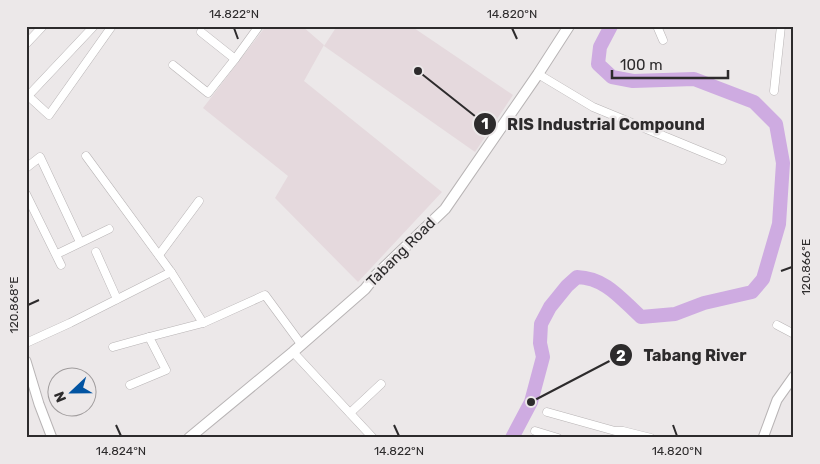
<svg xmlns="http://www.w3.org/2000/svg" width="820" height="464" viewBox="0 0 820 464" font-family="Rubik,sans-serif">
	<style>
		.built { fill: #e5d9dd }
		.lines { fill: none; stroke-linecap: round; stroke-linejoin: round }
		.river { stroke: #ceabe1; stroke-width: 14 }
		.minor-casing { stroke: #b8b4b5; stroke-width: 9 }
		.tertiary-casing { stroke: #b8b4b5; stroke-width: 11 }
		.secondary-casing { stroke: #b8b4b5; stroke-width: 12 }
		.minor { stroke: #fff; stroke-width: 8 }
		.tertiary { stroke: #fff; stroke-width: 9 }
		.secondary { stroke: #fff; stroke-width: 10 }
		.ticks { fill: none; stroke: #2d2b2c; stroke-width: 2 }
		.labels { text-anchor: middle; stroke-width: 5; stroke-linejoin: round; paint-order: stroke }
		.street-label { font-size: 15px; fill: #2d2b2c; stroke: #ece8e9 }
		.leader { fill: none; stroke: #2d2b2c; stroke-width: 2 }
		.callout-dot { fill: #2d2b2c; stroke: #ece8e9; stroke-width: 2 }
		.mark-label { font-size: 15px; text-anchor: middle; font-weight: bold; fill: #fff }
		.callout-label { font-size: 16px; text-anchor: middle; font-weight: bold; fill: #2d2b2c; stroke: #ece8e9; stroke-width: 5; stroke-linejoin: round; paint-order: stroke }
		.neatline { fill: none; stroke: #2d2b2c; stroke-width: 2 }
		.ticks-label { font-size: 12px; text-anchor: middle; fill: #2d2b2c }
	</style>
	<rect width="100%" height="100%" fill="#ece8e9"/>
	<g class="built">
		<path d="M266,26h36l22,19 -20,36 138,111 -84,90 -83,-84 13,-22 -85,-68z"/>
		<path d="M337,26h74l102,69 -38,57 -151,-106z"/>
	</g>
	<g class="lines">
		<path class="river" d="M512,438l19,-36 12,-45 -3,-14 1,-19 9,-17 17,-21 10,-9c29,1 44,22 64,40l34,-3 29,-11 48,-11 11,-13 16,-55 4,-61 -7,-39 -22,-22 -60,-23 -61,2 -21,-4 -14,-13 2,-17 11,-21"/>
		<defs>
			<g id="minor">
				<path d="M657,26l6,14"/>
				<path d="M26,44l17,-18"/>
				<path d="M235,59l24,-33"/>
				<path d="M173,65l35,28 27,-34 -34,-27"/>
				<path d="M538,74l55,33 129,53"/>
				<path d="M774,91l7,-65"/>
				<path d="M26,94l23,21 63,-89"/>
				<path d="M28,96l66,-70"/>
				<path d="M86,156l85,116 32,51"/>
				<path d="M26,168l14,-11 40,85"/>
				<path d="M26,194l35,71"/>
				<path d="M96,252l21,47"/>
				<path d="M57,254l52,-25"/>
				<path d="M159,255l40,-54"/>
				<path d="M777,325l17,9"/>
				<path d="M26,343l44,-20 101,-51"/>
				<path d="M113,347l36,-10"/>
				<path d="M293,352l80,86"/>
				<path d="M130,385l36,-15 -17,-33 54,-14 62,-28 36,49"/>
				<path d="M547,412l68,19h8l28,7"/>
				<path d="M350,413l31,-29"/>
				<path d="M535,431l23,7"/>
			</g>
			<g id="tertiary">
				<path d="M26,361l13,43 13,34"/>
				<path d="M763,438l14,-38 17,-24"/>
			</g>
			<path id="secondary" d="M189,438l104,-86 72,-63 11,-14 69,-66 93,-135 31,-48"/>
		</defs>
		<use href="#minor" class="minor-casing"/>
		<use href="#tertiary" class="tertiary-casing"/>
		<use href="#secondary" class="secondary-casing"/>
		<use href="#minor" class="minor"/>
		<use href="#tertiary" class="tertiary"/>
		<use href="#secondary" class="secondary"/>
	</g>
	<path class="ticks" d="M234,28l4,11M512,28l5,11M781,271l11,-4M28,305l11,-5M116,425l5,11M394,425l5,11M673,425l4,11"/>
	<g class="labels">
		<g class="street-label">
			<text transform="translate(401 252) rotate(-45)" y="5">Tabang Road</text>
		</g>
	</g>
	<path class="leader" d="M418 71L485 124M531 402L621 355"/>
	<g class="callout-dot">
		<circle cx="418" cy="71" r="5"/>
		<circle cx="531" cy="402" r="5"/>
		<circle cx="485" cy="124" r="12"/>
		<circle cx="621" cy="355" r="12"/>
	</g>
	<g class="mark-label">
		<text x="485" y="129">1</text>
		<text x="621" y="361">2</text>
	</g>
	<g class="callout-label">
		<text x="606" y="130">RIS Industrial Compound</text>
		<text x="695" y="361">Tabang River</text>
	</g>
	<rect width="820" height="464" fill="none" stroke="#ece8e9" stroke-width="55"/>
	<g transform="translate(72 392) rotate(248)"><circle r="24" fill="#ece8e9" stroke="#a09c9d"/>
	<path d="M0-4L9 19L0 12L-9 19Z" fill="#0254a2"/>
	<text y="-8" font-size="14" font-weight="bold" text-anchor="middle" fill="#2d2b2c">N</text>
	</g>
	<path d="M612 70v8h116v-8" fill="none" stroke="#2d2b2c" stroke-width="2.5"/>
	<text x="620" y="70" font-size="15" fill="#2d2b2c" stroke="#ece8e9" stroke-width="4" paint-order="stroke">100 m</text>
	<rect x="28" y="28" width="764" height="408" class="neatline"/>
	<g class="ticks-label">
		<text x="234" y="18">14.822°N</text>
		<text x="512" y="18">14.820°N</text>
		<text transform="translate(806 267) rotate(-90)" y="4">120.866°E</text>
		<text transform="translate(14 305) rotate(-90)" y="4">120.868°E</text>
		<text x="121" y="455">14.824°N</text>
		<text x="399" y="455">14.822°N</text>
		<text x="677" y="455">14.820°N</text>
	</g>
</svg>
